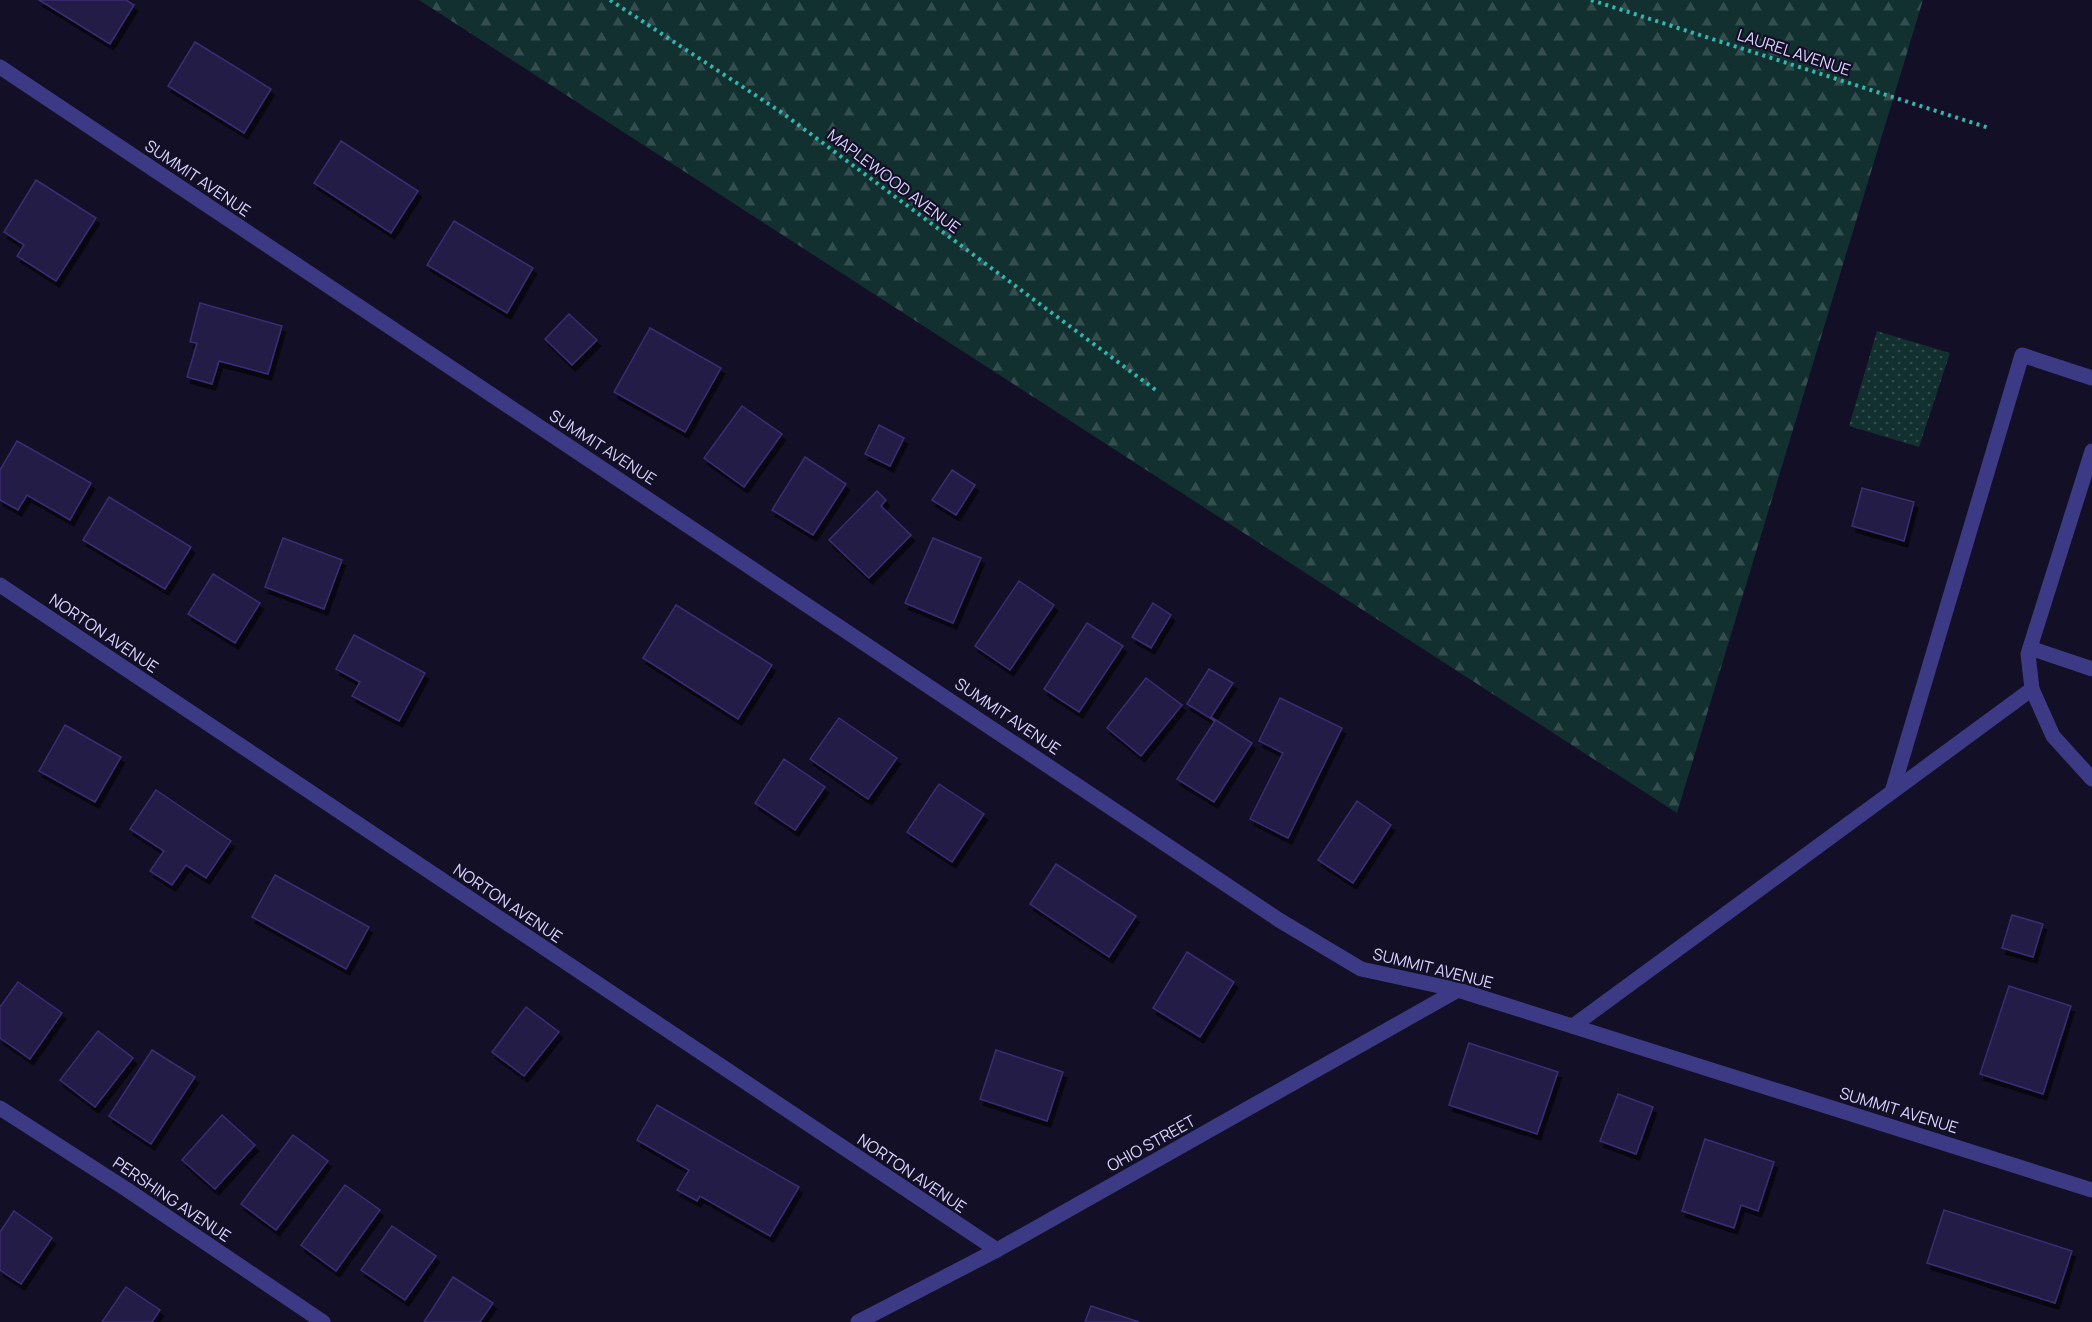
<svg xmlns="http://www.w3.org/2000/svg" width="2092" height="1322" viewBox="0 0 2092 1322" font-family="Manrope,sans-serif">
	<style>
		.grass { fill: url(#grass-dots) }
		.forest { fill: url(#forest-firs) }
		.building { fill: #241b47; stroke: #3b2d73; stroke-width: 1.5; filter: url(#shadow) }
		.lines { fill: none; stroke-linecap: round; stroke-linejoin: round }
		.path { stroke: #2fb8b0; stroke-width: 4; stroke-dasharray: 3 4.5; stroke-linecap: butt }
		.minor { stroke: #3d3a85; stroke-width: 15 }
		.labels { text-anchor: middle; stroke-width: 4.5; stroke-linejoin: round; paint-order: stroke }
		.street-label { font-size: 16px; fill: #d9d4ff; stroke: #130f26 }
	</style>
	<defs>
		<pattern id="grass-dots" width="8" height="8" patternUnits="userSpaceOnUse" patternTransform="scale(1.5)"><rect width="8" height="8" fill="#12302f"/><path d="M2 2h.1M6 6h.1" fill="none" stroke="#344d4e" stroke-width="1.8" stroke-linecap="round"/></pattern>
		<pattern id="forest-firs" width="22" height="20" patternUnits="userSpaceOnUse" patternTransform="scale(1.5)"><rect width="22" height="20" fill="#12302f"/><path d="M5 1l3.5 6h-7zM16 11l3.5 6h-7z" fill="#344d4e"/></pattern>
		<filter id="shadow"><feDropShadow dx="3.5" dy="6" stdDeviation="0" flood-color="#0009"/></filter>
	</defs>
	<rect width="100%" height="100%" fill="#130f26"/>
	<path class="grass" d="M1877,331l73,22 -31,94 -70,-21z"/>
	<path class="forest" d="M419,0h1504l-246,813z"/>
	<g class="building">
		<path d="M39,0h87l8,5 -24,39z"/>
		<path d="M195,42l76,47 -27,44 -76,-47z"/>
		<path d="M341,141l77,50 -27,42 -77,-50z"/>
		<path d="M36,180l60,38 -40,63 -39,-25 7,-11 -20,-13z"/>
		<path d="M454,221l79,47 -26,45 -80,-48z"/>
		<path d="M200,303l82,23 -14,48 -49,-13 -7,23 -25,-7 10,-34 -7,-1z"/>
		<path d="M569,314l28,26 -25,25 -27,-26z"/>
		<path d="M650,328l71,40 -36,64 -71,-40z"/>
		<path d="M742,406l40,28 -38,53 -40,-29z"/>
		<path d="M879,425l25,13 -14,28 -25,-12z"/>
		<path d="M17,441l74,42 -21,37 -43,-25 -9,15 -18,-10v-30z"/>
		<path d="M805,457l41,27 -33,51 -41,-25z"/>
		<path d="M952,470l23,15 -19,30 -24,-15z"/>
		<path d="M1862,488l52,14 -10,39 -52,-15z"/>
		<path d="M877,491l9,9 -5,6 30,29 -42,43 -40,-38z"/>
		<path d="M109,497l82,50 -26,42 -82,-49z"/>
		<path d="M283,538l59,22 -18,49 -59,-22z"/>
		<path d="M933,538l48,20 -28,65 -48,-20z"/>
		<path d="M213,574l47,29 -25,40 -47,-29z"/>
		<path d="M1019,581l35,24 -44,65 -35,-24z"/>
		<path d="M1153,603l18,12 -20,33 -19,-11z"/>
		<path d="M676,605l96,60 -34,54 -95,-61z"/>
		<path d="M1087,623l36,23 -44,66 -35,-23z"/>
		<path d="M354,635l71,38 -26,48 -47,-25 8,-14 -24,-13z"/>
		<path d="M1209,669l24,14 -22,34 41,26 -38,59 -37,-23 38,-58 -28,-17z"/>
		<path d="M1146,678l36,27 -41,51 -34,-28z"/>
		<path d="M1280,698l62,30 -54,110 -38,-19 33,-66 -24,-12z"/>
		<path d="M839,718l58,40 -29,41 -58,-40z"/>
		<path d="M65,725l56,32 -26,45 -56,-31z"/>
		<path d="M784,759l41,28 -30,43 -40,-27z"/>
		<path d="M939,784l45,30 -32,48 -45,-30z"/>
		<path d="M156,790l75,51 -25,37 -20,-13 -14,20 -22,-14 14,-20 -34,-22z"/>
		<path d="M1357,801l34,24 -38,58 -35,-23z"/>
		<path d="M1056,864l80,52 -27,41 -79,-53z"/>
		<path d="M275,875l94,52 -23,42 -94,-52z"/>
		<path d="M2012,915l31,9 -10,33 -31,-9z"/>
		<path d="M1187,952l47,30 -34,55 -47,-29z"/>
		<path d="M18,982l44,31 -32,46 -30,-21v-31z"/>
		<path d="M2009,986l62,20 -28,88 -63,-20z"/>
		<path d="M526,1007l33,25 -35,44 -32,-24z"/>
		<path d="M98,1031l35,27 -38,49 -35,-27z"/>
		<path d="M1469,1043l89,29 -21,62 -88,-29z"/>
		<path d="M152,1050l43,27 -44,67 -42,-28z"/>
		<path d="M996,1050l67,22 -16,49 -67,-22z"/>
		<path d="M1618,1094l35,13 -17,47 -36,-13z"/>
		<path d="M657,1105l142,82 -29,49 -70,-40 -3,5 -20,-11 12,-20 -52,-30z"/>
		<path d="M222,1115l33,30 -40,44 -33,-29z"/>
		<path d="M293,1135l35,26 -52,69 -35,-26z"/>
		<path d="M1705,1139l69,23 -16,49 -17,-6 -7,23 -52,-17z"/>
		<path d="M345,1185l35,25 -44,61 -35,-26z"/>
		<path d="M1944,1210l128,41 -17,52 -128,-40z"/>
		<path d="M14,1211l38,27 -31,46 -21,-14v-38z"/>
		<path d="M392,1226l44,30 -31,44 -44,-30z"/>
		<path d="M453,1277l40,26 -13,19h-56z"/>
		<path d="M126,1287l34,23 -8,12h-50z"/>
		<path d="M1091,1306l48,16h-54z"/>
	</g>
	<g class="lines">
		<g class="path">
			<path d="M610,0l171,112 376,279"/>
			<path d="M1591,0l398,128"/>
		</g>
		<g class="minor">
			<path d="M0,67l1279,853 82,49 97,21 634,200"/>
			<path d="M0,585l997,665"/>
			<path d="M2030,648l62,21"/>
			<path d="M2032,689l-4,-35 64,-203"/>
			<path d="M1892,792l140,-103 21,47 39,43"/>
			<path d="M1573,1026l319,-234 130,-437 70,23"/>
			<path d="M0,1108l126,81 197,133"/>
			<path d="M858,1322l139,-72 461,-260"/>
		</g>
	</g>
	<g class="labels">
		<g class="street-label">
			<text transform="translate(1794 52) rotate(18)" y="6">LAUREL AVENUE</text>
			<text transform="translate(198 178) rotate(34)" y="6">SUMMIT AVENUE</text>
			<text transform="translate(894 181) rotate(37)" y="6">MAPLEWOOD AVENUE</text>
			<text transform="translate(603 447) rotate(33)" y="6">SUMMIT AVENUE</text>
			<text transform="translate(104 633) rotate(34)" y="6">NORTON AVENUE</text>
			<text transform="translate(1008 716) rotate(34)" y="6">SUMMIT AVENUE</text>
			<text transform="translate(508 903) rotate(34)" y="6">NORTON AVENUE</text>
			<text transform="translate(1433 968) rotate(14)" y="6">SUMMIT AVENUE</text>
			<text transform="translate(1899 1110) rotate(17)" y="6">SUMMIT AVENUE</text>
			<text transform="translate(1151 1143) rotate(-29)" y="6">OHIO STREET</text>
			<text transform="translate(912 1173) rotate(34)" y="6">NORTON AVENUE</text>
			<text transform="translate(172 1199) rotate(34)" y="6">PERSHING AVENUE</text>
		</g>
	</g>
</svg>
